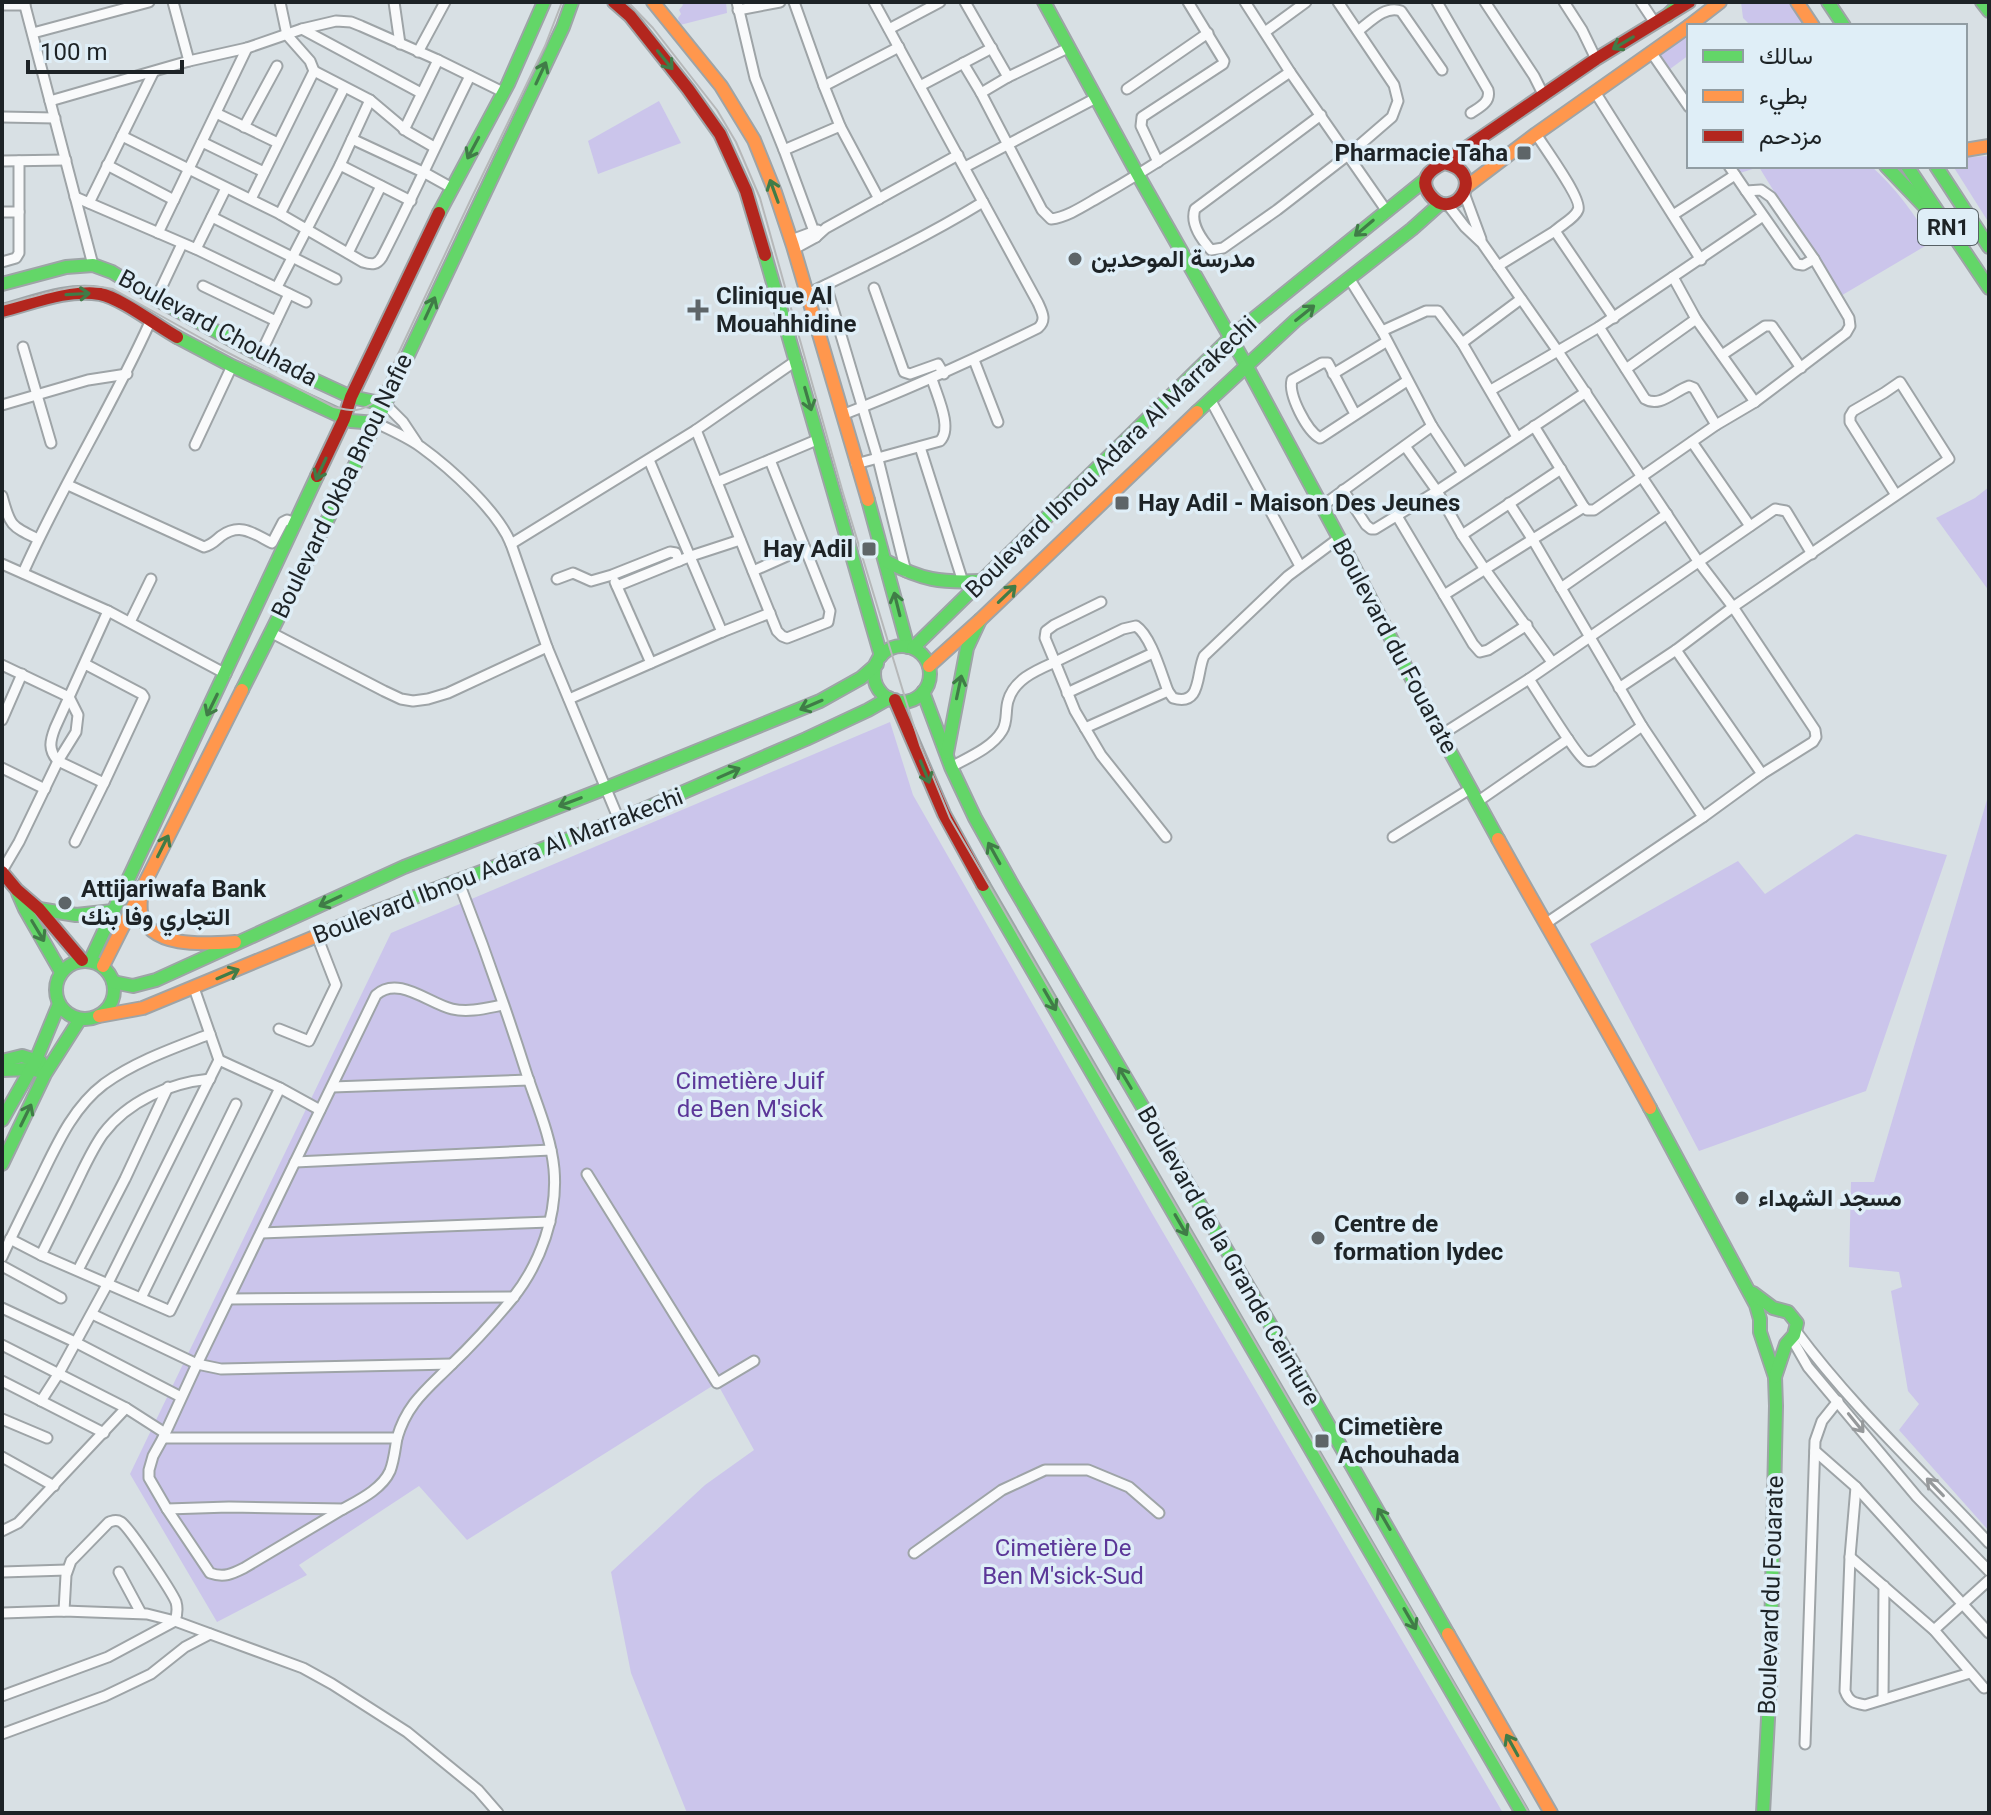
<svg xmlns="http://www.w3.org/2000/svg" width="1991" height="1815" viewBox="0 0 1991 1815" font-family="Roboto,Vazirmatn,sans-serif">
	<style>
		.green { fill: #cbc5eb }
		.lines { fill: none; stroke-linecap: round; stroke-linejoin: round }
		.street-casing { stroke: #9ea4a7; stroke-width: 13 }
		.fast-casing { stroke: #9ea4a7; stroke-width: 16 }
		.slow-casing { stroke: #9ea4a7; stroke-width: 16 }
		.jam-casing { stroke: #9ea4a7; stroke-width: 16 }
		.street { stroke: #f9fafb; stroke-width: 9 }
		.fast { stroke: #63d668; stroke-width: 12 }
		.slow { stroke: #ff974d; stroke-width: 12 }
		.jam { stroke: #b3261e; stroke-width: 12 }
		.tram { stroke: #b6b8b9; stroke-width: 2 }
		.oneway { stroke: #407c47 }
		.oneway2 { stroke: #96999b }
		.poi-dot { fill: #5e6568; stroke: #dfeef7; stroke-width: 3 }
		.labels { text-anchor: middle; stroke-width: 7; stroke-linejoin: round; paint-order: stroke }
		.shield { fill: #dfeef7; stroke: #576065; stroke-width: 2 }
		.shield-label { font-size: 22px; font-weight: bold; fill: #1d2326 }
		.poi-label { font-size: 24px; font-weight: bold; fill: #1d2326; stroke: #dfeef7; text-anchor: start }
		.street-label { font-size: 24px; fill: #1d2326; stroke: #dfeef7 }
		.park-label { font-size: 24px; fill: #5b3798; stroke: #dfeef7 }
	</style>
	<rect width="100%" height="100%" fill="#d8e0e4"/>
	<g class="green">
		<path d="M681,2h45l1,11 -47,12 -2,-7 3,-4 -2,-4 4,-5z"/>
		<path d="M1741,2h47l16,24h-53l-8,-8z"/>
		<path d="M1689,38v17l-19,14 -11,-17 18,-13z"/>
		<path d="M659,101l22,42 -83,31 -10,-33z"/>
		<path d="M1989,156v67l-36,-57h12v-9z"/>
		<path d="M1736,166h135c25,22 43,48 61,76l-93,55 -80,-130 -19,6z"/>
		<path d="M1989,487v104l-53,-73 39,-20z"/>
		<path d="M890,722l23,73 240,420 350,598h-816l-56,-140 -20,-101 94,-87 49,-35 -37,-67 -250,157 -48,-54 -120,79 8,10 -90,47 -87,-148 261,-541z"/>
		<path d="M1989,793v738l-90,-101 20,-26 -11,-13 -17,-100 11,-4 -3,-15 -50,-5 2,-85h23z"/>
		<path d="M1856,834l91,21 -81,236 -167,60 -109,-207 148,-83 27,33z"/>
	</g>
	<g class="lines">
		<defs>
			<g id="street">
				<path d="M24,2l69,263"/>
				<path d="M173,2l16,59"/>
				<path d="M394,2l6,42"/>
				<path d="M737,2l18,76 29,72 32,87"/>
				<path d="M965,2l43,75"/>
				<path d="M1245,2l45,70 96,138"/>
				<path d="M1437,2l51,88c3,12 -8,17 -17,23"/>
				<path d="M1485,2l49,74 9,18"/>
				<path d="M1564,2l18,28 14,29"/>
				<path d="M1641,2l14,21"/>
				<path d="M2,5h23"/>
				<path d="M738,10l42,-8"/>
				<path d="M302,29l119,64"/>
				<path d="M889,29l51,-27"/>
				<path d="M1358,31c12,-9 27,-26 43,-20l41,59"/>
				<path d="M1265,32l41,-30"/>
				<path d="M33,33l116,-31"/>
				<path d="M418,52l27,-50"/>
				<path d="M1651,52l38,55"/>
				<path d="M963,63l18,30 61,117 9,9c17,-2 34,-14 50,-23 66,-37 127,-82 189,-124"/>
				<path d="M314,71l56,29 38,32 26,15"/>
				<path d="M824,86l75,-39"/>
				<path d="M920,86l72,-38"/>
				<path d="M1127,89l81,-56"/>
				<path d="M1595,92l106,168"/>
				<path d="M981,93l27,-16 60,-29"/>
				<path d="M50,101l139,-40 58,-13 55,-19 34,-8 15,1 10,4 77,34 65,32"/>
				<path d="M216,113l62,30"/>
				<path d="M1321,115l-126,94c-5,14 7,31 16,41l12,-2 54,-38 71,-55 44,-38 6,-16 -4,-16 -56,-83"/>
				<path d="M2,117l53,1"/>
				<path d="M840,126l39,73"/>
				<path d="M244,127l33,-61"/>
				<path d="M404,130l34,-70"/>
				<path d="M1536,134c8,13 47,66 42,76 -3,8 -17,15 -23,21l59,87"/>
				<path d="M122,136l158,78 83,48c9,3 14,3 19,-5 31,-60 58,-121 88,-181"/>
				<path d="M352,139l73,34 27,15"/>
				<path d="M202,142l62,30"/>
				<path d="M784,150l56,-24 -16,-40 -30,-84"/>
				<path d="M2,161l64,-1"/>
				<path d="M1158,162l-17,-36 1,-9 81,-53 1,-3 -36,-59"/>
				<path d="M107,165l67,35"/>
				<path d="M340,165l71,36"/>
				<path d="M965,167l131,-69"/>
				<path d="M1746,191l51,73 6,1 11,-6"/>
				<path d="M1464,193l17,46"/>
				<path d="M75,197l121,52 110,53"/>
				<path d="M251,199l63,-128 -4,-10 -23,-26 -7,-33"/>
				<path d="M89,203l64,-130"/>
				<path d="M1448,205l17,22 17,16 75,107 141,211 35,46 82,123 1,7 -3,5 -51,32 -59,43 -158,107"/>
				<path d="M2,212h17"/>
				<path d="M280,214l64,-126"/>
				<path d="M1673,215l62,-40"/>
				<path d="M212,217l124,62"/>
				<path d="M158,233l89,-185"/>
				<path d="M791,240l27,-10"/>
				<path d="M196,249l30,-61"/>
				<path d="M794,249l22,-12 10,-9 132,-73"/>
				<path d="M348,253l33,-67"/>
				<path d="M2,262l14,-4 3,-5v-92"/>
				<path d="M1498,266l57,-35"/>
				<path d="M1673,277l23,42 59,83"/>
				<path d="M1349,278l33,53 50,95 31,47"/>
				<path d="M826,285l52,174 28,113"/>
				<path d="M203,286l73,35"/>
				<path d="M277,287l63,-122 30,-65"/>
				<path d="M874,288l30,84 6,2 28,-10 6,10"/>
				<path d="M807,294c60,-29 119,-57 176,-92"/>
				<path d="M156,299l26,-55"/>
				<path d="M1599,327l46,72c15,9 29,-8 44,-13l5,2 22,37"/>
				<path d="M1382,331l44,-20h12l24,32 55,94"/>
				<path d="M1462,343l59,-44"/>
				<path d="M23,347l28,96"/>
				<path d="M260,355l29,-61"/>
				<path d="M1722,355l43,-29h7l29,42"/>
				<path d="M974,360l24,62"/>
				<path d="M1626,369l70,-50"/>
				<path d="M1333,374l53,-32"/>
				<path d="M1491,390l108,-63 164,-111"/>
				<path d="M1210,399l90,167"/>
				<path d="M385,404l18,18 14,21"/>
				<path d="M2,405l86,-25 39,-6"/>
				<path d="M1355,414l-27,-51h-6l-30,17c-4,15 15,51 28,58l87,-57"/>
				<path d="M842,415c67,-26 131,-55 196,-87 9,-8 4,-16 0,-25l-164,-301"/>
				<path d="M376,423c15,7 31,14 45,24 29,21 77,64 90,97l185,-114 101,-70"/>
				<path d="M1534,426l50,81 3,3h7l122,-85 39,-23 91,-69 4,-7 -1,-8 -35,-59 -43,-62 -10,-7 -15,1 -17,-25"/>
				<path d="M696,430l81,201 5,5 5,2 41,-16 2,-11 -60,-151"/>
				<path d="M1692,442l58,84"/>
				<path d="M195,445l37,-79"/>
				<path d="M1405,446l32,45 25,44 22,33 68,94"/>
				<path d="M920,447l43,135"/>
				<path d="M649,460l73,172"/>
				<path d="M856,464l84,-23c13,-13 -3,-45 -8,-62"/>
				<path d="M717,482l102,-43"/>
				<path d="M68,485l136,62c8,-2 11,-6 17,-11 20,-14 33,-2 51,7l11,-21 4,-2 9,3"/>
				<path d="M1343,490l23,35 5,4h4l62,-38 149,-99"/>
				<path d="M2,496c8,30 9,30 36,43"/>
				<path d="M1509,503l24,37 109,186 61,91"/>
				<path d="M1322,506l110,-80"/>
				<path d="M1397,516l47,79 140,-88"/>
				<path d="M1462,535l99,-66"/>
				<path d="M511,544l36,103 72,173"/>
				<path d="M2,564l106,47 118,63"/>
				<path d="M753,571l52,-23"/>
				<path d="M23,573c38,-86 89,-166 127,-251"/>
				<path d="M557,579l16,-6 18,8 21,-6 58,-23 6,1 3,8"/>
				<path d="M615,582l36,81"/>
				<path d="M617,586l74,-30 49,-16"/>
				<path d="M1561,588l106,-74"/>
				<path d="M1444,595l29,49 7,8 8,-2 39,-25"/>
				<path d="M1101,602l-47,23 -8,6 -1,7 10,24 68,-33 13,-3c15,10 25,47 32,65l5,7c29,9 23,-25 31,-42l84,-80 51,-38"/>
				<path d="M130,622l21,-43"/>
				<path d="M270,632l114,59 17,8 12,2 15,-2 20,-6 99,-46"/>
				<path d="M1676,650l86,124"/>
				<path d="M85,664l57,30 2,3 -40,86 -46,-22c-10,-11 -8,-20 -3,-33l53,-117"/>
				<path d="M2,665l67,32 9,18 -2,17 -18,29 -39,81 -17,29"/>
				<path d="M1529,679c8,12 49,79 57,82 2,1 5,0 7,0l49,-35"/>
				<path d="M1619,688l57,-38 57,-43 216,-148 -49,-77 -16,11 -31,18 -3,5v6l46,73"/>
				<path d="M1067,693l86,-40"/>
				<path d="M569,699l153,-67 48,-19"/>
				<path d="M2,720l20,-46"/>
				<path d="M1085,728l83,-37"/>
				<path d="M1441,735l88,-56 246,-170 11,2 26,43"/>
				<path d="M951,767c16,-9 41,-19 51,-36 6,-9 3,-20 6,-30 6,-22 29,-31 47,-39l20,49 26,44 65,82"/>
				<path d="M2,768l43,21"/>
				<path d="M1477,802l91,-63"/>
				<path d="M1393,837l77,-48"/>
				<path d="M75,842l29,-59"/>
				<path d="M279,1029l30,12 27,-56 -19,-49"/>
				<path d="M219,1060l61,28 40,22"/>
				<path d="M210,1079c-41,4 -82,22 -107,55 -12,17 -20,36 -29,54 -11,23 -22,45 -33,67l129,56 110,-223"/>
				<path d="M332,1087l197,-7"/>
				<path d="M295,1162l256,-12"/>
				<path d="M587,1174l130,209 37,-22"/>
				<path d="M261,1233l289,-11"/>
				<path d="M10,1239l31,16"/>
				<path d="M2,1257c11,-24 23,-48 35,-72 18,-36 34,-76 67,-101 32,-23 70,-36 106,-50"/>
				<path d="M2,1266l59,32"/>
				<path d="M78,1270l47,-91 43,-92"/>
				<path d="M141,1298l95,-194"/>
				<path d="M229,1299l285,-2"/>
				<path d="M2,1308l73,34 106,55"/>
				<path d="M92,1314l105,50 24,5 231,-5"/>
				<path d="M1796,1331c57,77 128,142 193,212"/>
				<path d="M1792,1339l16,28 109,130 72,74"/>
				<path d="M2,1345l124,63 39,25"/>
				<path d="M2,1381l102,52"/>
				<path d="M41,1401l18,-28 49,-90 111,-223 -25,-72"/>
				<path d="M2,1419l45,19"/>
				<path d="M163,1438h234c10,-34 29,-48 53,-72 22,-21 43,-44 62,-67 29,-36 46,-85 42,-130 -3,-32 -17,-64 -27,-94 -21,-66 -44,-131 -69,-195"/>
				<path d="M397,1438c-2,11 -3,23 -7,33 -8,18 -31,29 -47,38l-114,-2 -62,2 -18,-31v-8l4,-14 10,-18 34,-74 179,-369c22,-20 52,8 76,14 17,4 35,-1 51,-4"/>
				<path d="M1815,1451l41,36 133,146"/>
				<path d="M2,1457l52,29"/>
				<path d="M1856,1487l-6,70 -5,134c4,11 9,12 20,14l105,-32"/>
				<path d="M167,1509l43,64c14,5 22,1 34,-5l99,-59"/>
				<path d="M2,1531l16,-8 108,-115"/>
				<path d="M914,1553l88,-63 43,-20h43l41,17 30,26"/>
				<path d="M1850,1557l84,73 50,58"/>
				<path d="M2,1572l65,-2"/>
				<path d="M119,1572l22,41"/>
				<path d="M2,1613l62,-2 83,3 28,7 128,47 29,16 75,48 71,58 20,23"/>
				<path d="M1934,1630l55,-50"/>
				<path d="M2,1696l106,-39 67,-36c2,-6 3,-12 1,-19 -4,-10 -47,-75 -55,-80 -5,-3 -8,-1 -12,0l-38,39 -5,14 -2,36"/>
				<path d="M1883,1699l1,-113"/>
				<path d="M2,1734l103,-38 46,-22 34,-27 25,-13"/>
				<path d="M1805,1744l10,-303 7,-20 16,-20"/>
			</g>
			<g id="fast">
				<path d="M1044,2l94,173 108,190 93,173 102,197 57,104"/>
				<path d="M1828,2l16,24"/>
				<path d="M1982,2l7,9"/>
				<path d="M1667,16l14,-14"/>
				<path d="M1886,166l40,42"/>
				<path d="M1907,166l82,122"/>
				<path d="M1936,166l53,81"/>
				<path d="M439,213l69,-129 36,-82"/>
				<path d="M765,255l116,401"/>
				<path d="M2,284l64,-17 27,-2 19,7 44,27 104,56 91,42 34,7"/>
				<path d="M177,337l55,29 119,55 25,2"/>
				<path d="M1197,412l99,-92 116,-91 28,-25"/>
				<path d="M868,500l40,147"/>
				<path d="M886,561c36,19 54,22 95,20"/>
				<circle cx="902" cy="674" r="28"/>
				<path d="M913,648l317,-310 195,-158"/>
				<path d="M242,690l134,-267 187,-396 9,-25"/>
				<path d="M923,692l28,75 24,51 38,68 284,484 151,264"/>
				<path d="M947,753l20,-105 13,-28"/>
				<path d="M983,885l539,928"/>
				<path d="M18,893l7,16 36,63"/>
				<path d="M39,909l37,6 37,-4"/>
				<path d="M375,912l244,-92 187,-81 62,-29 21,-12"/>
				<circle cx="85" cy="990" r="29"/>
				<path d="M90,961l227,-485"/>
				<path d="M113,982l20,4 23,-6 248,-113 202,-79 214,-87 41,-23 16,-14"/>
				<path d="M2,1061l20,-5 19,6"/>
				<path d="M2,1070l29,-1 7,2"/>
				<path d="M1650,1108l106,197 4,14v13l15,45 1,29 -6,275 -7,132"/>
				<path d="M2,1120l34,-60 23,-56"/>
				<path d="M2,1164l43,-90 35,-55"/>
				<path d="M1753,1293l20,15 15,4 9,11 -3,12 -8,9 -11,33"/>
			</g>
			<g id="slow">
				<path d="M653,2l68,84 33,54 21,52 18,54 75,254"/>
				<path d="M1797,2l16,24"/>
				<path d="M1689,26l31,-24"/>
				<path d="M1685,30h4"/>
				<path d="M1965,150l24,-4"/>
				<path d="M1466,187l70,-53 153,-108"/>
				<path d="M929,666l51,-46 217,-208"/>
				<path d="M1498,839c50,90 103,179 152,269"/>
				<path d="M141,893c0,6 -1,13 0,19 8,37 65,32 94,30"/>
				<path d="M103,966l139,-276"/>
				<path d="M99,1016l44,-8 232,-96"/>
				<path d="M1448,1634l103,179"/>
			</g>
			<g id="jam">
				<path d="M614,2l16,14 58,73 32,45 26,57 19,64"/>
				<path d="M1444,163c45,9 10,61 -13,33 -13,-16 -2,-26 13,-33l152,-104 93,-57"/>
				<path d="M2,311c31,-8 66,-23 98,-17 21,4 57,32 77,43"/>
				<path d="M317,476l27,-57 7,-22 88,-184"/>
				<path d="M895,700l49,114 39,71"/>
				<path d="M2,872l15,18 22,19 43,51"/>
			</g>
		</defs>
		<use href="#street" class="street-casing"/>
		<use href="#fast" class="fast-casing"/>
		<use href="#slow" class="slow-casing"/>
		<use href="#jam" class="jam-casing"/>
		<use href="#street" class="street"/>
		<use href="#fast" class="fast"/>
		<use href="#slow" class="slow"/>
		<use href="#jam" class="jam"/>
		<g class="tram">
			<path d="M628,2l25,26 64,82 19,32 24,56 83,295 63,208 14,44 30,73 579,995"/>
			<path d="M2,305c37,-9 73,-25 111,-16l102,57 119,61c18,4 26,6 42,-6l95,-202 74,-153 17,-44"/>
		</g>
	</g>
	<defs><path id="oneway-shaft" d="M-6 0H5M1.5-3L5.5 0L1.5 3" fill="none" stroke-width="1.6" stroke-linecap="round" stroke-linejoin="round" transform="scale(2)"/></defs>
	<g class="oneway">
		<use href="#oneway-shaft" transform="translate(1623 43) rotate(149)"/>
		<use href="#oneway-shaft" transform="translate(665 60) rotate(51)"/>
		<use href="#oneway-shaft" transform="translate(541 73) rotate(-65)"/>
		<use href="#oneway-shaft" transform="translate(473 148) rotate(118)"/>
		<use href="#oneway-shaft" transform="translate(774 191) rotate(-110)"/>
		<use href="#oneway-shaft" transform="translate(1364 228) rotate(140)"/>
		<use href="#oneway-shaft" transform="translate(78 294) rotate(-3)"/>
		<use href="#oneway-shaft" transform="translate(430 308) rotate(-65)"/>
		<use href="#oneway-shaft" transform="translate(1305 313) rotate(-39)"/>
		<use href="#oneway-shaft" transform="translate(808 399) rotate(74)"/>
		<use href="#oneway-shaft" transform="translate(321 469) rotate(115)"/>
		<use href="#oneway-shaft" transform="translate(1007 594) rotate(-44)"/>
		<use href="#oneway-shaft" transform="translate(897 604) rotate(-104)"/>
		<use href="#oneway-shaft" transform="translate(959 687) rotate(-78)"/>
		<use href="#oneway-shaft" transform="translate(212 705) rotate(116)"/>
		<use href="#oneway-shaft" transform="translate(811 705) rotate(157)"/>
		<use href="#oneway-shaft" transform="translate(925 772) rotate(68)"/>
		<use href="#oneway-shaft" transform="translate(729 773) rotate(-24)"/>
		<use href="#oneway-shaft" transform="translate(570 802) rotate(159)"/>
		<use href="#oneway-shaft" transform="translate(163 846) rotate(-63)"/>
		<use href="#oneway-shaft" transform="translate(994 853) rotate(-119)"/>
		<use href="#oneway-shaft" transform="translate(330 901) rotate(155)"/>
		<use href="#oneway-shaft" transform="translate(38 931) rotate(59)"/>
		<use href="#oneway-shaft" transform="translate(228 974) rotate(-23)"/>
		<use href="#oneway-shaft" transform="translate(1050 1000) rotate(60)"/>
		<use href="#oneway-shaft" transform="translate(1125 1078) rotate(-121)"/>
		<use href="#oneway-shaft" transform="translate(26 1115) rotate(-64)"/>
		<use href="#oneway-shaft" transform="translate(1181 1225) rotate(60)"/>
		<use href="#oneway-shaft" transform="translate(1384 1519) rotate(-120)"/>
		<use href="#oneway-shaft" transform="translate(1410 1619) rotate(60)"/>
		<use href="#oneway-shaft" transform="translate(1512 1745) rotate(-119)"/>
	</g>
	<g class="oneway2">
		<use href="#oneway-shaft" transform="translate(1856 1423) rotate(51)"/>
		<use href="#oneway-shaft" transform="translate(1935 1487) rotate(-134)"/>
	</g>
	<g class="poi-dot">
		<rect x="1516" y="145" width="16" height="16" rx="4"/>
		<circle cx="1075" cy="259" r="8"/>
		<path d="M694 298h8v8h8v8h-8v8h-8v-8h-8v-8h8z"/>
		<rect x="1114" y="495" width="16" height="16" rx="4"/>
		<rect x="861" y="541" width="16" height="16" rx="4"/>
		<circle cx="65" cy="903" r="8"/>
		<circle cx="1742" cy="1198" r="8"/>
		<circle cx="1318" cy="1238" r="8"/>
		<rect x="1314" y="1433" width="16" height="16" rx="4"/>
	</g>
	<g class="labels">
		<rect class="shield" x="1918" y="209" width="60" height="36" rx="6"/>
		<g class="shield-label">
			<text x="1948" y="235">RN1</text>
		</g>
		<g class="poi-label">
			<text x="1508" y="161" text-anchor="end">Pharmacie Taha</text>
			<text x="1091" y="267">مدرسة الموحدين</text>
			<text x="716" y="304">Clinique Al<tspan x="716" dy="28">Mouahhidine</tspan></text>
			<text x="1138" y="511">Hay Adil - Maison Des Jeunes</text>
			<text x="853" y="557" text-anchor="end">Hay Adil</text>
			<text x="81" y="897">Attijariwafa Bank<tspan x="81" dy="28">التجاري وفا بنك</tspan></text>
			<text x="1758" y="1206">مسجد الشهداء</text>
			<text x="1334" y="1232">Centre de<tspan x="1334" dy="28">formation lydec</tspan></text>
			<text x="1338" y="1435">Cimetière<tspan x="1338" dy="28">Achouhada</tspan></text>
		</g>
		<g class="street-label">
			<text transform="translate(218 328) rotate(28)" y="8">Boulevard Chouhada</text>
			<text transform="translate(1111 457) rotate(-44)" y="8">Boulevard Ibnou Adara Al Marrakechi</text>
			<text transform="translate(342 486) rotate(-64)" y="8">Boulevard Okba Bnou Nafie</text>
			<text transform="translate(1395 646) rotate(62)" y="8">Boulevard du Fouarate</text>
			<text transform="translate(498 866) rotate(-21)" y="8">Boulevard Ibnou Adara Al Marrakechi</text>
			<text transform="translate(1229 1256) rotate(60)" y="8">Boulevard de la Grande Ceinture</text>
			<text transform="translate(1771 1595) rotate(-88)" y="8">Boulevard du Fouarate</text>
		</g>
		<g class="park-label">
			<text x="750" y="1089">Cimetière Juif<tspan x="750" dy="28">de Ben M'sick</tspan></text>
			<text x="1063" y="1556">Cimetière De<tspan x="1063" dy="28">Ben M'sick-Sud</tspan></text>
		</g>
	</g>
	<rect width="1991" height="1815" fill="none" stroke="#1d2326" stroke-width="8"/>
	<rect x="1687" y="24" width="280" height="144" fill="#dfeef7" stroke="#919da3" stroke-width="2"/>
	<rect x="1703" y="50" width="40" height="12" fill="#63d668" stroke="#919da3" stroke-width="2"/>
	<text x="1759" y="64" font-size="24" fill="#1d2326">سالك</text>
	<rect x="1703" y="90" width="40" height="12" fill="#ff974d" stroke="#919da3" stroke-width="2"/>
	<text x="1759" y="104" font-size="24" fill="#1d2326">بطيء</text>
	<rect x="1703" y="130" width="40" height="12" fill="#b3261e" stroke="#919da3" stroke-width="2"/>
	<text x="1759" y="144" font-size="24" fill="#1d2326">مزدحم</text>
	<path d="M28 60v12h154v-12" fill="none" stroke="#1d2326" stroke-width="4"/>
	<text x="40" y="60" font-size="24" fill="#1d2326" stroke="#dfeef7" stroke-width="6" paint-order="stroke">100 m</text>
</svg>
